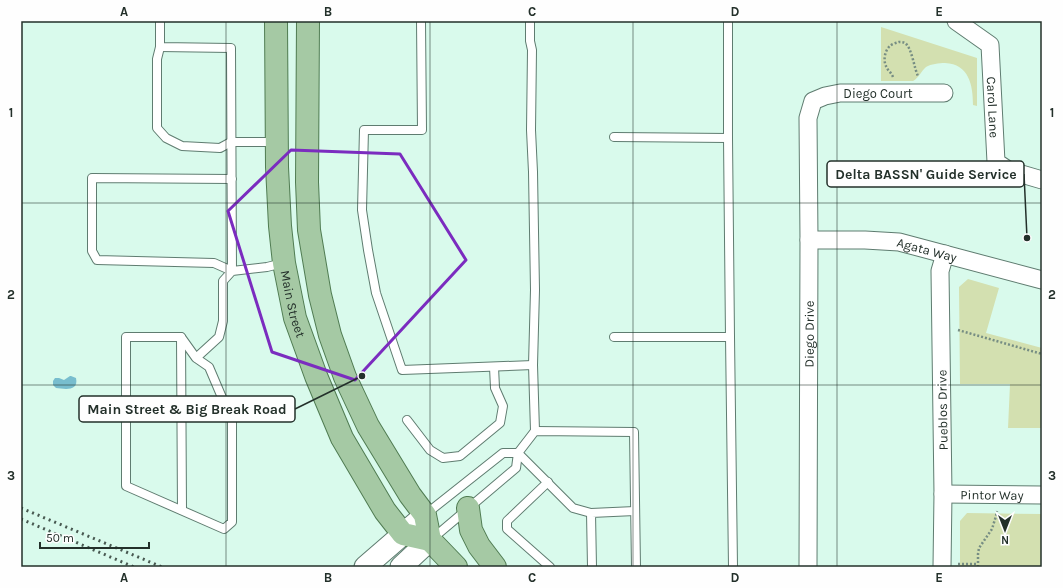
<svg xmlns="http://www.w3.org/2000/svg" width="1063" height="588" viewBox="0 0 1063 588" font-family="Karla,sans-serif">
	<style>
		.green { fill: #d3e0b0 }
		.water { fill: #78bdce }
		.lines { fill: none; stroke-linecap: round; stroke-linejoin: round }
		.service-casing { stroke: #5f7c70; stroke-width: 10 }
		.minor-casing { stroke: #5f7c70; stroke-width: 19 }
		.tertiary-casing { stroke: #5f7c70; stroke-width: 23 }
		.primary-casing { stroke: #507c52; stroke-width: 24 }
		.path { stroke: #768d83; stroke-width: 2.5; stroke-dasharray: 2 2; stroke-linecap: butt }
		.service { stroke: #fff; stroke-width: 8 }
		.minor { stroke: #fff; stroke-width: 17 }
		.tertiary { stroke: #fff; stroke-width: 21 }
		.primary { stroke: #a5c9a4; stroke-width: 22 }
		.rail { stroke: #485951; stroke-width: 3; stroke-dasharray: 2 4; stroke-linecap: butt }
		.marked { fill: none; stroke: #7b2cbf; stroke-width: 3; stroke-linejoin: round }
		.grid { fill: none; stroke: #23302a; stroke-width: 1; stroke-opacity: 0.55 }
		.labels { text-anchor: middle; stroke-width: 3.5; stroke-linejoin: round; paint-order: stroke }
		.street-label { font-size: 13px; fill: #23302a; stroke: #fefefe }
		.leader { fill: none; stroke: #23302a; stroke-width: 1.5 }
		.callout-dot { fill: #23302a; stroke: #fefefe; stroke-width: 1.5 }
		.callout { fill: #fefefe; stroke: #23302a; stroke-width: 1.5 }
		.callout-label { font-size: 14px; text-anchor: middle; font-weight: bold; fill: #23302a }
		.neatline { fill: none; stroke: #23302a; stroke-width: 1.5 }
		.grid-label { font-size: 13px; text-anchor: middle; font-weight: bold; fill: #23302a }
	</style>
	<rect width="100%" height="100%" fill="#d9faec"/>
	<g class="green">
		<path d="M881,27l96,31v48l-4,-1c0,-20 -4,-41 -28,-42 -6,0 -14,1 -19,4 -5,4 -7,11 -13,14h-32z"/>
		<path d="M968,279l31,9 -13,45 56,15v80h-34l2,-44h-50l-1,-97z"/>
		<path d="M967,513l75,1v53h-82v-46z"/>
	</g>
	<path class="water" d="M70,376h1l5,2c3,14 -12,11 -20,10l-3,-3v-4l2,-3h4l5,2z"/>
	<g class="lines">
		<defs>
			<g id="service">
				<path d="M160,21v26l71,1 1,223 -18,-8 -117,-3 -5,-9v-73l140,1"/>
				<path d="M421,21l1,109h-58l-2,80 6,40 8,43 26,77 131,-5"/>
				<path d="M530,21v20l2,9 -1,80 2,42 2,118 -2,75 2,66"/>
				<path d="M160,47l-3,12v69l9,10 16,8 38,2 11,-6h45"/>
				<path d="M614,137l114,1"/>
				<path d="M181,337l1,173"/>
				<path d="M614,337h116l-2,-199v-117"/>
				<path d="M730,337l3,230"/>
				<path d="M196,358l13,9 23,54v101l-8,7 -98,-43v-149h55l15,21 23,-21 4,-16v-40l9,-10 35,-4 16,-4"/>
				<path d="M407,420l23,30 13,8 17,-2 40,-33 3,-17 -8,-18 -1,-21"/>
				<path d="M548,482l-41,39v8l43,38"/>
				<path d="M591,513l-18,-5 -55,-55 17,-22 99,1 2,135"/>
				<path d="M426,514l77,-61h15l-2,15 -84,71"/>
				<path d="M592,567l-1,-54 44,-2"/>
			</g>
			<g id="minor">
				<path id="s1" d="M956,21l34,24 6,117 12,8 34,10"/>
				<path id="s2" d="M809,240h56l34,2 143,38"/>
				<path id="s3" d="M943,494l99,1"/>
				<path id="s4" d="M808,567l1,-327 -1,-122 5,-17 12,-5 15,-3h104"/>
				<path d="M942,567l1,-73 -3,-223 5,-17"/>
			</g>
			<g id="tertiary">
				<path d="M365,567l60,-52"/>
				<path d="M401,567l29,-27"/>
			</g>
			<g id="primary">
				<path id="s5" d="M276,21l1,146 3,59 4,37 11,55 21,58 26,62 43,73 18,23 27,6"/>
				<path d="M308,21l-1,161 2,48 11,65 10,40 15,42 23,49 42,69 15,20 5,25 26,27"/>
				<path d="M468,508l3,22 8,16 16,21"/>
			</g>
		</defs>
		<use href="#service" class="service-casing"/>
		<use href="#minor" class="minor-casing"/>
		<use href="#tertiary" class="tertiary-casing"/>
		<use href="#primary" class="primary-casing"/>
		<g class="path">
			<path d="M893,77c-2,-5 -6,-7 -7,-11 -3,-6 -1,-16 4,-20 2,-2 6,-3 9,-4 2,0 4,0 6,1 7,5 9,25 13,33"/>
			<path d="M958,330l84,24"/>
			<path d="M958,564h20"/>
			<path d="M978,567v-13l1,-6 13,-19 4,-13 1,-5"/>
		</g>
		<use href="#service" class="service"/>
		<use href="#minor" class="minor"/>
		<use href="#tertiary" class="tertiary"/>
		<use href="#primary" class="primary"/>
		<g class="rail">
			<path d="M21,508l141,59"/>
			<path d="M21,519l113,48"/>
		</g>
	</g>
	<path class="marked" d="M291,150l109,4 66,106 -111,120 -83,-28 -44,-141z"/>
	<path class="grid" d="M226,21v546M430,21v546M633,21v546M837,21v546M21,203h1021M21,385h1021"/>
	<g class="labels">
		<g class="street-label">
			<text dy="5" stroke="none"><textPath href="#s4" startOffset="533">Diego Court</textPath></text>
			<text dy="5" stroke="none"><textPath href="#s1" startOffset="104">Carol Lane</textPath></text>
			<text dy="5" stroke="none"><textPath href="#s2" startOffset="119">Agata Way</textPath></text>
			<text dy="5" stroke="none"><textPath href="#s5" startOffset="284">Main Street</textPath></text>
			<text dy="5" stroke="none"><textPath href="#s4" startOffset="233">Diego Drive</textPath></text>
			<text transform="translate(942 410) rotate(-91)" y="5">Pueblos Drive</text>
			<text dy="5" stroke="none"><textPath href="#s3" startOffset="49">Pintor Way</textPath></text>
		</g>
	</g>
	<path class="leader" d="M1027 238L1024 174M362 376L295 409"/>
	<g class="callout-dot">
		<circle cx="1027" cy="238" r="4"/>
		<circle cx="362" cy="376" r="4"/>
	</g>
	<g class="callout">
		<rect x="827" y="161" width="197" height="26" rx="4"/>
		<rect x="79" y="396" width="216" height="26" rx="4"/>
	</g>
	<g class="callout-label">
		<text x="926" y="179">Delta BASSN' Guide Service</text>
		<text x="187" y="414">Main Street &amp; Big Break Road</text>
	</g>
	<rect width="1063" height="588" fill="none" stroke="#fefefe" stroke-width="44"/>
	<g transform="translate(1005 530) rotate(180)" stroke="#fefefe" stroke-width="3" paint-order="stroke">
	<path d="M0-3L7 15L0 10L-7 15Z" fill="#23302a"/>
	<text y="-6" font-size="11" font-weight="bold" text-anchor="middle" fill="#23302a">N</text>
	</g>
	<path d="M40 542v6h109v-6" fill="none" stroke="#23302a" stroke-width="2"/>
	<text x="46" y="542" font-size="12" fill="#23302a" stroke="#fefefe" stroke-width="3" paint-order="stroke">50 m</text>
	<rect x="22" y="22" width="1019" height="544" class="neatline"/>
	<g class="grid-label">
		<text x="124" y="16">A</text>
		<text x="328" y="16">B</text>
		<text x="532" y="16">C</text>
		<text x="735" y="16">D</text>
		<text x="939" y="16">E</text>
		<text x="11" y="117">1</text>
		<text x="1052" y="117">1</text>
		<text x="11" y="299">2</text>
		<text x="1052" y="299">2</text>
		<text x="11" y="480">3</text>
		<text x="1052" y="480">3</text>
		<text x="124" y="582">A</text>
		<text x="328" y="582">B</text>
		<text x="532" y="582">C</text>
		<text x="735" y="582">D</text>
		<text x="939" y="582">E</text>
	</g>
</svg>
